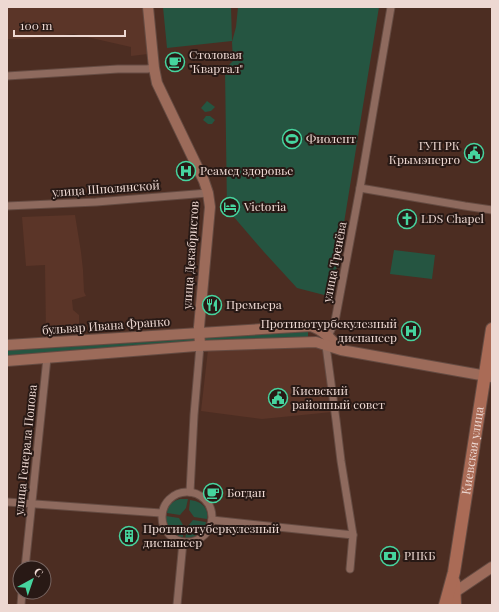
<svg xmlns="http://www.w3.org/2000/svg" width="499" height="612" viewBox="0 0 499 612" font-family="'Playfair Display',serif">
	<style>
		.built { fill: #5b3528 }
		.green { fill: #255541 }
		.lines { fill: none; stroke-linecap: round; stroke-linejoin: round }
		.street-casing { stroke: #654b42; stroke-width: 9 }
		.secondary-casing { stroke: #654b42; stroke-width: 12 }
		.primary-casing { stroke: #654b42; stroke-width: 14 }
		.street { stroke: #8e6a5e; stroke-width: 7 }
		.secondary { stroke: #9c6b5a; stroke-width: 10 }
		.primary { stroke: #aa6b56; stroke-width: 12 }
		.labels { text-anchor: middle; stroke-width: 4; stroke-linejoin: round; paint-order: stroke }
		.poi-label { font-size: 12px; fill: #edd8d2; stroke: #281915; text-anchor: start }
		.street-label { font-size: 12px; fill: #edd8d2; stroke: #281915 }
	</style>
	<rect width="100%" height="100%" fill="#4c2d22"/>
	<g class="built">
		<path d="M7,7h136l5,47 -17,2v-9l-57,-13 -50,5h-17z"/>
		<path d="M75,215l6,37 2,18 1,22 2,4 -14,4 1,10 6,5v15l-33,3 -1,-68 -19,1 -4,-49z"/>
		<path d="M324,347l8,65 -70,7 -61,-8 7,-61z"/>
	</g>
	<g class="green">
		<path d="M163,7h68l1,34 -65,7z"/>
		<path d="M238,7h141l-47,290 -35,-9 -33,-36 -37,-43 -2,-140 8,-8 -1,-19 4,-15z"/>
		<path d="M207,101l8,6 -4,4 -6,1 -4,-4z"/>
		<path d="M206,116h4l5,4 -3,4h-4l-5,-4z"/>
		<path d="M394,250l41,5 -3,24 -42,-5z"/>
		<path d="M308,330v10l-107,3v-7z"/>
		<path d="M198,336v7l-191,15v-10z"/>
		<path d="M180,499h8l-2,9 -6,7 -13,-2c0,-8 6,-12 13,-14z"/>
		<path d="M190,500c11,1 19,8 17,19l-13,-2 -5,-7z"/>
		<path d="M166,516l13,2 4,7v14c-10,-5 -19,-11 -17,-23z"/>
		<path d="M193,520l13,2c-1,11 -12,15 -21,17l2,-12z"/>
	</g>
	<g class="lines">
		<defs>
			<g id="street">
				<path d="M7,76l111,-7h29l7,-1"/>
				<path d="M360,188l105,18 27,4"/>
				<path d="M7,206l89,-4 112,-9"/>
				<circle cx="187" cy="517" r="25"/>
				<path d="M190,492l4,-77 6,-69"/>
				<path d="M7,502l154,11"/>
				<path d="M212,520l141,15"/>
				<path d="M25,568l22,-210"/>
				<path d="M350,569l3,-34 -12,-74 -5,-41 -10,-74 2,-10 7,-15 25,-133 31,-181"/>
				<path d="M21,605l1,-13"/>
				<path d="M177,605l6,-63"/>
			</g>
			<g id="secondary">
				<path d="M148,7l6,61 3,15 47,98 4,12 2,14 -11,120 1,19"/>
				<path d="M7,345l304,-19c12,4 21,14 29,23"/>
				<path d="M7,361l189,-15 120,-4 25,8 151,27"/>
				<path d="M455,592l37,-25"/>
			</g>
			<g id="primary">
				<path d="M454,582l1,23"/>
				<path id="s1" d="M445,605l9,-33 38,-243"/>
			</g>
		</defs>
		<use href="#street" class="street-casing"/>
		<use href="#secondary" class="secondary-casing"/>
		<use href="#primary" class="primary-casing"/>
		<use href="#street" class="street"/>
		<use href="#secondary" class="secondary"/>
		<use href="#primary" class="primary"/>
	</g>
	<defs>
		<symbol id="cafe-ring" viewBox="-11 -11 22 22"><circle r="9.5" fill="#281915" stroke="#46d49e" stroke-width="1.5"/><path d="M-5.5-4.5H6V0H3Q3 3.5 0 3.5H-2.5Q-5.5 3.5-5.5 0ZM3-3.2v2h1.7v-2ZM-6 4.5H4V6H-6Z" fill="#46d49e"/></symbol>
		<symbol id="stadium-ring" viewBox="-11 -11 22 22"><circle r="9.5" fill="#281915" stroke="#46d49e" stroke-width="1.5"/><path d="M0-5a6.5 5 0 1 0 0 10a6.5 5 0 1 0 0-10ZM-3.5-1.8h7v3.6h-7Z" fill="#46d49e"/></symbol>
		<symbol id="civic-ring" viewBox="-11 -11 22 22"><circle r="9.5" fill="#281915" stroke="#46d49e" stroke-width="1.5"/><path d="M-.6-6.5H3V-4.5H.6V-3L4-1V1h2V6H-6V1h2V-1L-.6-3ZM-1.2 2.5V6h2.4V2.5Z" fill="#46d49e"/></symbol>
		<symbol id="hospital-ring" viewBox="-11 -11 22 22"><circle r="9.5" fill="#281915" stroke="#46d49e" stroke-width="1.5"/><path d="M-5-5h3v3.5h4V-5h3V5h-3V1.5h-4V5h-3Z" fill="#46d49e"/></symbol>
		<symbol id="hotel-ring" viewBox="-11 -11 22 22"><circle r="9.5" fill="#281915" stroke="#46d49e" stroke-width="1.5"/><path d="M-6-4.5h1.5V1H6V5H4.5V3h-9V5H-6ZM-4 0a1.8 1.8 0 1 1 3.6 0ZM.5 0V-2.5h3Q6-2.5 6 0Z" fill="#46d49e"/></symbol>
		<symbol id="church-ring" viewBox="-11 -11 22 22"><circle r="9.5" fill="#281915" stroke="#46d49e" stroke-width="1.5"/><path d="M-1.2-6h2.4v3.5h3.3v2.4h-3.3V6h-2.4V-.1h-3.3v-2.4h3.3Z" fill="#46d49e"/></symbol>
		<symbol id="restaurant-ring" viewBox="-11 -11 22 22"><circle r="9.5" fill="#281915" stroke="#46d49e" stroke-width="1.5"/><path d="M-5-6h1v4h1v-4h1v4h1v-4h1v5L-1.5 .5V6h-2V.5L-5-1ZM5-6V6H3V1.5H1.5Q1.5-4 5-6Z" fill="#46d49e"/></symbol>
		<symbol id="building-ring" viewBox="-11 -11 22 22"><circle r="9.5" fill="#281915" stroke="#46d49e" stroke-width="1.5"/><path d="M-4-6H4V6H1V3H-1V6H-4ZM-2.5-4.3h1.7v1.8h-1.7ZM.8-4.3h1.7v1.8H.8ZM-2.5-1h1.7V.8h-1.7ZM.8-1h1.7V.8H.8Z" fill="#46d49e"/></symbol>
		<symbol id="bank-ring" viewBox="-11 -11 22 22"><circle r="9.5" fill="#281915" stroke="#46d49e" stroke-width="1.5"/><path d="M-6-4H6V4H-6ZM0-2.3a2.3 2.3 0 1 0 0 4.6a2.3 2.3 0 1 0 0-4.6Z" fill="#46d49e"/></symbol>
	</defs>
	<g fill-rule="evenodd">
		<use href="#cafe-ring" x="164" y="51" width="22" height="22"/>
		<use href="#stadium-ring" x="281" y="128" width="22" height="22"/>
		<use href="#civic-ring" x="463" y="142" width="22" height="22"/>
		<use href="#hospital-ring" x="175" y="160" width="22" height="22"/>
		<use href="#hotel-ring" x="219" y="196" width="22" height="22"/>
		<use href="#church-ring" x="396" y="208" width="22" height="22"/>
		<use href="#restaurant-ring" x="201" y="294" width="22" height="22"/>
		<use href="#hospital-ring" x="400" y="320" width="22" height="22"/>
		<use href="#civic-ring" x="267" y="387" width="22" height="22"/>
		<use href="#cafe-ring" x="202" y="482" width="22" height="22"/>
		<use href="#building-ring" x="118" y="525" width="22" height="22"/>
		<use href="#bank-ring" x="379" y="545" width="22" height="22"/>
	</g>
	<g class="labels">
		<g class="poi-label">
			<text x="189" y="59">Столовая<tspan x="189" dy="14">"Квартал"</tspan></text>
			<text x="306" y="143">Фиолент</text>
			<text x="460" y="150" text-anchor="end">ГУП РК<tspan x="460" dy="14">Крымэнерго</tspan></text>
			<text x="200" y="175">Реамед здоровье</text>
			<text x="244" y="211">Victoria</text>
			<text x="421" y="223">LDS Chapel</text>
			<text x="226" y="309">Премьера</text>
			<text x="397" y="328" text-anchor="end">Противотурбекулезный<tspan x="397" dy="14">диспансер</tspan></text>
			<text x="292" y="395">Киевский<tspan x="292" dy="14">районный совет</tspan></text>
			<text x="227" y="497">Богдан</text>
			<text x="143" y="533">Противотуберкулезный<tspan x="143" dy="14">диспансер</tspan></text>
			<text x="404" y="560">РНКБ</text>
		</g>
		<g class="street-label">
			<text transform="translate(106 189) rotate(-4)" y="4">улица Шполянской</text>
			<text transform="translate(191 255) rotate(-86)" y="4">улица Декабристов</text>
			<text transform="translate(335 262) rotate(-79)" y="4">улица Тренёва</text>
			<text transform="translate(106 326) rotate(-4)" y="4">бульвар Ивана Франко</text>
			<text transform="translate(26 450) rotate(-84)" y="4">улица Генерала Попова</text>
			<text dy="4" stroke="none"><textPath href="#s1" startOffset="157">Киевская улица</textPath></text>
		</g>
	</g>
	<rect width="499" height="612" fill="none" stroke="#edd8d2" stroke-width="16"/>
	<g transform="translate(32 580) rotate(40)"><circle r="19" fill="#281915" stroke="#776561"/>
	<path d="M0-3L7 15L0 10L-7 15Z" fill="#46d49e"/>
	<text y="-6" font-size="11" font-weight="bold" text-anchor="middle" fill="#edd8d2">С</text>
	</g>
	<path d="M14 30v6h111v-6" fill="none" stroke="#edd8d2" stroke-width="2"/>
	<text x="20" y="30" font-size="12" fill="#edd8d2" stroke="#281915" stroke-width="3" paint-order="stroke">100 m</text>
</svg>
